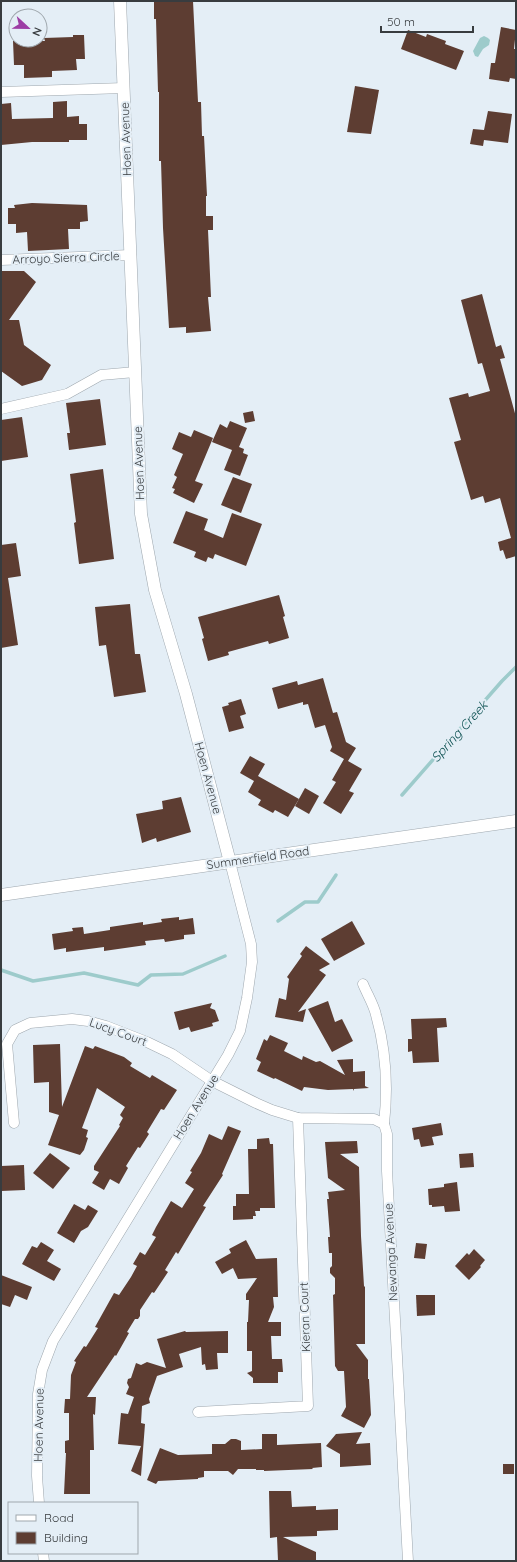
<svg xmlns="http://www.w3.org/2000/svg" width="517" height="1562" viewBox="0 0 517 1562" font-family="Quicksand,sans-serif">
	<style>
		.water { fill: #9dcbcb }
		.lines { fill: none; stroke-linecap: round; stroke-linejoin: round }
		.stream { stroke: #9dcbcb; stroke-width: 3.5 }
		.building { fill: #5d3d32 }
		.minor-casing { stroke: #9ea7ae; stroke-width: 11 }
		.tertiary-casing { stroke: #9ea7ae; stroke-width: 13 }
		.minor { stroke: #fff; stroke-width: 10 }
		.tertiary { stroke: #fff; stroke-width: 12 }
		.labels { text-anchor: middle; stroke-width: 4; stroke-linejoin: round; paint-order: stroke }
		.street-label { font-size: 12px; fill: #383c3f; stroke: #e4eef6 }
		.water-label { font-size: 13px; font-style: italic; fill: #0e5253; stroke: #e4eef6 }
	</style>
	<rect width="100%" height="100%" fill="#e4eef6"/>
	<path class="water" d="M484,36l4,2 2,2 -1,5 -6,4 -5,8 -3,-1 -2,-5 7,-13z"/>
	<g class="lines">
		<g class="stream">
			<path d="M402,795l100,-114 14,-14"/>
			<path d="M278,921l27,-19h13l18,-27"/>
			<path d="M1,970l32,11 51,-8 54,12 13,-10 32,-1 42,-18"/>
		</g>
	</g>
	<g class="building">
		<path d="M154,1h39l5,101h3l1,34h2l3,60h-1v20h7v14h-5l3,67h-3l3,34 -25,2v-6l-17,1 -6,-100 -2,-67h-2v-69h-1l-2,-73h-2z"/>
		<path d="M501,27l15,3 -2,19h2v30l-6,-1 -1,4 -20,-3 2,-16h4z"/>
		<path d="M408,30l18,7 1,-3 19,7 -1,3 19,7 -8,19 -55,-21z"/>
		<path d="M73,35h11l1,24h-9l1,11 -25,1v6l-28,1v-13h-10l-1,-24h32l-1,-3 29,-1z"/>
		<path d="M355,86l24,4 -8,44 -24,-2z"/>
		<path d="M67,101v16l12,-1v8h8v16h-18v2h-37l-31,3v-41l10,-1 1,16 41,-1v-16z"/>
		<path d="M488,111l24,3 -4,29 -24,-3 -1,6 -13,-2 3,-15 11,1z"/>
		<path d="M32,203l55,2 1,16 -8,1v7h-12l1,20 -41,2 -1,-19 -11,1v-9h-8v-16h7l-1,-3z"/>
		<path d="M1,271h23l12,11 -27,38h10l5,25 27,20 -9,15 -20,6 -21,-15z"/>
		<path d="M482,294l14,53 5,-2 4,13 -5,1 16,58v139l-10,3 -3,-9 -3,1 -2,-9 13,-4 -11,-40 -15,5 -2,-7 -12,4 -17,-58 7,-2 -12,-42 19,-5 1,4 21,-6 -8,-28 -4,1 -17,-64z"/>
		<path d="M100,399l6,46 -37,5 -2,-17h3l-4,-30z"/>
		<path d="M253,411l2,10 -10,2 -2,-10z"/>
		<path d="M22,417l6,40 -27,4v-41z"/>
		<path d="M230,421l17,7 -8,19 5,2 -1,4 5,2 -8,21 -16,-6 8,-20 -20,-8 8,-18 7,4z"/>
		<path d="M194,430l19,8 -18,43 8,3 -9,19 -21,-10 2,-4 -3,-1 5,-11 -3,-2 9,-21 -11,-5 7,-17 12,5z"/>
		<path d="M103,469l11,90 -35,5 -5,-41 2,-1 -6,-48z"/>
		<path d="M233,477l19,7 -11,29 -20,-8z"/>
		<path d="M186,511l22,8 -4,11 19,8 9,-25 30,11 -16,42 -31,-12 -2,5 -5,-2 -2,5 -12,-5 2,-5 -23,-9z"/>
		<path d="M16,543l5,33 -13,2 10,67 -17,3v-103z"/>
		<path d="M279,595l6,21 -2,1 6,21 -20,6 -1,-3 -40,11 1,3 -21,6 -6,-22 2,-1 -6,-21z"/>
		<path d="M130,604l5,50h5l6,38 -32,5 -8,-52 -7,1 -4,-39z"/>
		<path d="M323,678l10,35 4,-1 9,30 10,6 -8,13 14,8 -13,22 5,2 -13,21 -18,-11 13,-21 -4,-2 12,-21 -14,-8 2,-4 -7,-22 -10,3 -7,-24 -5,1v-3l-25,7 -6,-21 25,-7 1,4z"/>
		<path d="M241,699l5,15 -6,2 4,12 -15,4 -7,-25 7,-2 -1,-2z"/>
		<path d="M250,756l15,8 -7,12 41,23 -11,18 -13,-7 -2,3 -15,-8 3,-5 -13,-8 6,-11 -14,-8z"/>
		<path d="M305,788l14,8 -10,18 -14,-8z"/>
		<path d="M181,797l10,35 -34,10 -1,-4 -14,5 -6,-29 27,-5 -1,-8z"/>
		<path d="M179,917v3l14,-2 2,16 -11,1v4l-19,3 -1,-3 -19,2 1,4 -42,6v-4l-38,5v-4l-12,2 -2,-16 21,-3 -1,-3 11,-1 1,7 26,-4v-3l33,-5v3l19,-3 -1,-3z"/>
		<path d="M352,921l13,23 -31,17 -13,-22z"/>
		<path d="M306,946l24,18 -11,6 7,5 -28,37 8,-3 -3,13 -28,-5 4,-19 7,2 3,-21 -2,-2 15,-21 -2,-2z"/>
		<path d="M328,1001l7,21 7,-3 11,22 -21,11 -24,-43z"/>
		<path d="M212,1003l-2,5 5,2 4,11 -7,2 1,3 -22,6 -2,-5 -10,3 -5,-18z"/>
		<path d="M446,1018l1,9 -10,1 2,34 -26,1 -1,-12 -4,1v-13h4l-1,-20z"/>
		<path d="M270,1035l18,8 -4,8 18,9 1,-4 13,6 4,-1 25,14 -8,-15 16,-1v13l12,-1v15l4,2 -15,1v2l-1,-2 -25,1 -24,-3 -2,4 -27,-13 -1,1 -17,-8 4,-9 -5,-3 8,-20 3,2z"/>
		<path d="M60,1044l2,63 23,-61 8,3 2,-3 29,11 8,6 -2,3 20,12 2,-3 25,15 -13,20 -3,-1 -14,23 2,2 -9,14 -2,-1 -12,19 2,2 -9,16 -9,-5 -6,11 -12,-7 7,-11 -5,-2v-4l26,-40 -1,-1 4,-7 -3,-3 5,-8 -28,-19 -15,40 6,2 -2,7 2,1 -4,12 -4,5 -32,-10 11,-30 -10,-3v-30l-15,1 -1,-38z"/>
		<path d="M441,1123l2,12 -11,2 2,8 -13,2 -2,-8 -5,1 -2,-12z"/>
		<path d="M228,1126l13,5 -19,43 1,1 -20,31 3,1 -28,47 -2,-2 -11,18 3,2 -14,21 -2,-1 -12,18v6l-2,3h-3l-8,13 2,1 -13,23 -1,-1 -28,42h9l-1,18 -2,-1 1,36h-4v44h-26l2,-41h-1v-12l4,-1v-27h-5l1,-14h5l1,-24 5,-13 -2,-1 10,-15 2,1 12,-19 -3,-1 19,-34 5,2 12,-18 6,-11 -4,-2 7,-12 5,3 11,-18 -4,-2 4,-8 15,-26 11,7 12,-19 -9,-6 7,-11 -2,-1 11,-18 8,-19 13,6z"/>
		<path d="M269,1138l1,6h3l2,64h-15v3h-5l1,5h-3v3l-20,1v-14h3v-12h13l-1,-45h9v-10z"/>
		<path d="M357,1141l1,12 -18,1 19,13 2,69 3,50 1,1v57h-9l12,16v19h1l2,36 -7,13 -23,-12 5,-9 -2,-36h-6l-3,-5 -2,-71 2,-1v-16l-5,-5v-5l2,-2v-13h-3l-1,-16h2l-3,-38h2l-1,-7 17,-2 -17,-12 -3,-36z"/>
		<path d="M50,1153l20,15 -17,21 -20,-16z"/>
		<path d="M473,1153l1,14 -14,1 -1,-14z"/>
		<path d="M24,1165l1,25 -24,1v-25z"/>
		<path d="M457,1182l3,29 -15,1 -1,-6 -12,1v-2h-3l-1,-16 16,-2v-3z"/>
		<path d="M74,1204l11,6 3,-5 10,6 -10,16 -7,4 -7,12 -17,-10z"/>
		<path d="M246,1240l10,19 21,-1 1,39h-5l1,10 -6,15h13v14h-10l1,23h10l1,13h-5v11h-25v-5l-6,-5 5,-2v-20h-5v-29h1l1,-22h-3v-6l11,-16 -19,1 -5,-11 -11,6 -7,-12 16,-9 -2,-4z"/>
		<path d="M41,1242l13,8 -7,11 14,8 -7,12 -32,-17 10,-18 5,2z"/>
		<path d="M416,1243l11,1 -2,15 -11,-1z"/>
		<path d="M474,1249l11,11 -5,6 1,1 -12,13 -14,-14 12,-13 2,2z"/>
		<path d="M1,1275l31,12 -5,13 -12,-5 -5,12 -9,-3z"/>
		<path d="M416,1295h19v20l-18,1z"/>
		<path d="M185,1331l1,1 42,-1v22h-11l1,16 -12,1 -1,-6 -3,1 -1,-18 -22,7 4,13 -26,9 -8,23 1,4 -8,3 -1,17 4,1 -4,52 -10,-5 10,-25 -23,-2 3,-31 7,1 6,-17 -8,-3 3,-7 -2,-4 1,-4 3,-1 5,-15 5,2 6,-3 19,6 -9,-29z"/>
		<path d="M362,1432l-6,12 14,-1 1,22 -31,2v-13l-14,-8 10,-12z"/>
		<path d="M262,1434h15v11l44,-2 1,24 -10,1 1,1 -49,2v-1h-8v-1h-18l-5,6 -5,-4h-24v6l-6,1v1l-40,2 -2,3 -9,-4 13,-32 18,7 34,-1v-10h13l6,-5h5l5,2v9l21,-1z"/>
		<rect x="503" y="1464" width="11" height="10"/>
		<path d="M269,1491h22l1,16 24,-1v4l22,-1v21l-21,1v5l-34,1 33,15v9h-38l-1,-24 -7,1z"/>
	</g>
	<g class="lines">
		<defs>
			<g id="minor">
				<path d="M1,92l123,-4"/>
				<path d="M1,260l130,-5"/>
				<path d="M1,409l66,-15 34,-19 34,-3"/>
				<path d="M363,984c4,10 11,21 13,31 10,35 12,73 8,109"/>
				<path d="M14,1123l-7,-79 8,-14 15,-7 42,-4 16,2 18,5 41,16 25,12 40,27 44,22 16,7 26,8 76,1 10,5 3,10v37l21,390"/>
				<path d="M198,1412l110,-6 -10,-288"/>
				<path d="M39,1503l-2,-27 1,-82 4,-24 11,-29 175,-286 12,-24 7,-33 5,-36 -1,-18 -21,-82"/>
				<path d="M43,1553l1,8"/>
			</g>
			<g id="tertiary">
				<path d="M120,1l21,513 14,76 31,104 44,168"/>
				<path d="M1,895l515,-74"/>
			</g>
		</defs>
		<use href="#minor" class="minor-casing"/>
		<use href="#tertiary" class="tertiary-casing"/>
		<use href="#minor" class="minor"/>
		<use href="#tertiary" class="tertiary"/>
	</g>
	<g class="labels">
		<g class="street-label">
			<text transform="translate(126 139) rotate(-92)" y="4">Hoen Avenue</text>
			<text transform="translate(66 258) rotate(-2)" y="4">Arroyo Sierra Circle</text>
			<text transform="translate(139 463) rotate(-92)" y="4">Hoen Avenue</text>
			<text transform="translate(208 778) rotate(75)" y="4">Hoen Avenue</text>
			<text transform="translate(258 858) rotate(-8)" y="4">Summerfield Road</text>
			<text transform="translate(118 1032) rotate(20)" y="4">Lucy Court</text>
			<text transform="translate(196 1107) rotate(-58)" y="4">Hoen Avenue</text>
			<text transform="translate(391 1252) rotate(-93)" y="4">Newanga Avenue</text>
			<text transform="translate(305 1317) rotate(-92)" y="4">Kieran Court</text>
			<text transform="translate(39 1425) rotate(-89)" y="4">Hoen Avenue</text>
		</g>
		<g class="water-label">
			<text transform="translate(459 731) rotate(-48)" y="5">Spring Creek</text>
		</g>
	</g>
	<rect width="517" height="1562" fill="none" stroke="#383c3f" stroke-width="4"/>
	<rect x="8" y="1502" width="130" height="52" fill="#e4eef6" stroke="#9fa7ad"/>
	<rect x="16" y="1515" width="20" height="6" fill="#ffffff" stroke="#9fa7ad"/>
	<text x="44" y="1522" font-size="12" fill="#383c3f">Road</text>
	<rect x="16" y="1532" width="20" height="12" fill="#5d3d32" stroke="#9fa7ad"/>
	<text x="44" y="1542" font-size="12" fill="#383c3f">Building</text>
	<g transform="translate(28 28) rotate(112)"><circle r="19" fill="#e4eef6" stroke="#9fa7ad"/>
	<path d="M0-3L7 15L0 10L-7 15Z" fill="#9d3da5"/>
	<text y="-6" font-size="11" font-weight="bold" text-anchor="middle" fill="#383c3f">N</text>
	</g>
	<path d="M381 26v6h92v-6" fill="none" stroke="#383c3f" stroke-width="2"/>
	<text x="387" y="26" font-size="12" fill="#383c3f" stroke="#e4eef6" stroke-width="3" paint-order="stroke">50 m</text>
</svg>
